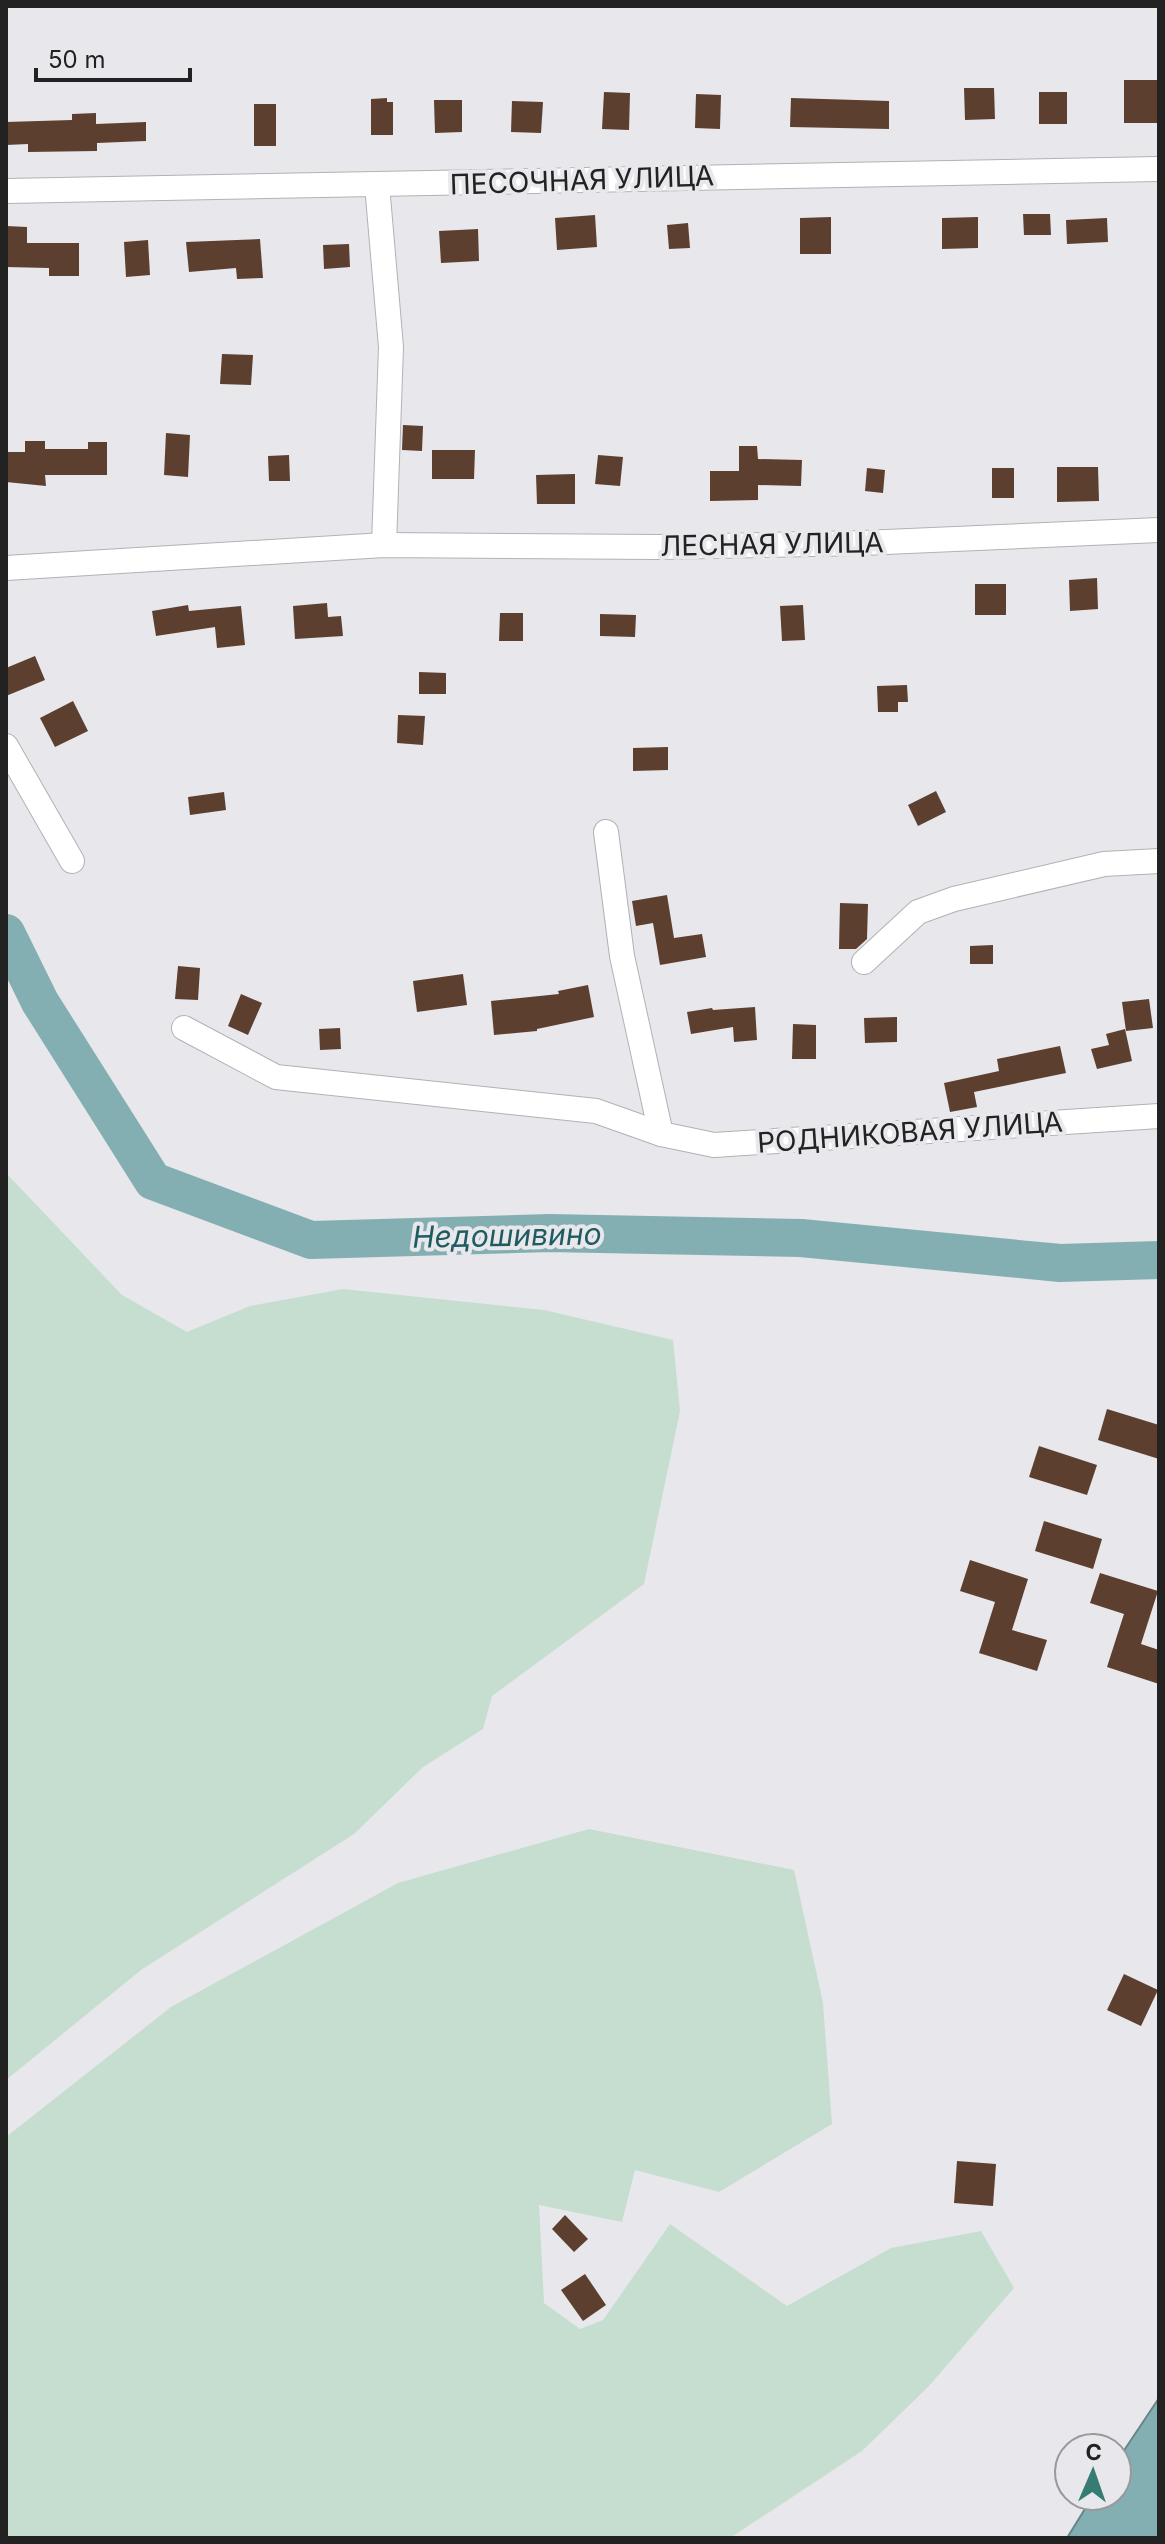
<svg xmlns="http://www.w3.org/2000/svg" width="1165" height="2544" viewBox="0 0 1165 2544" font-family="Inter,sans-serif">
	<style>
		.green { fill: #c6ded0 }
		.water { fill: #83afb3; stroke: #668588; stroke-width: 2 }
		.lines { fill: none; stroke-linecap: round; stroke-linejoin: round }
		.river { stroke: #83afb3; stroke-width: 38 }
		.building { fill: #5d3f30 }
		.street-casing { stroke: #b2b1b5; stroke-width: 26 }
		.street { stroke: #fff; stroke-width: 24 }
		.labels { text-anchor: middle; stroke-width: 8; stroke-linejoin: round; paint-order: stroke }
		.street-label { font-size: 28px; fill: #222223; stroke: #e8e7eb }
		.water-label { font-size: 30px; font-style: italic; fill: #1e5c61; stroke: #e8e7eb }
	</style>
	<rect width="100%" height="100%" fill="#e8e7eb"/>
	<g class="green">
		<path d="M6,1173l116,122 65,37 63,-26 93,-17 201,21 129,30 7,71 -36,173 -152,112 -9,33 -60,38 -69,67 -213,136 -135,110z"/>
		<path d="M589,1829l205,41 29,133 9,121 -113,68 -84,-22 -13,52 -83,-17 5,98 36,26 23,-9 67,-96 117,82 104,-58 90,-17 33,57 -86,99 -66,64 -132,87h-724v-401l165,-130 227,-124z"/>
	</g>
	<path class="water" d="M1159,2398v140h-92l26,-42h24v-35z"/>
	<g class="lines">
		<path class="river" d="M6,933l34,69 113,179 158,59 238,-7 252,5 259,25 99,-3"/>
	</g>
	<g class="building">
		<rect x="1124" y="80" width="35" height="43"/>
		<path d="M964,88h30l1,31 -30,1z"/>
		<path d="M604,92l26,1 -1,37 -27,-1z"/>
		<rect x="1039" y="92" width="28" height="32"/>
		<path d="M696,94l25,1 -1,34 -25,-1z"/>
		<path d="M387,98v4h6v33h-22v-36z"/>
		<path d="M791,98l98,3v28l-99,-2z"/>
		<path d="M434,100h28v32l-27,1z"/>
		<path d="M512,101l31,1 -2,31 -30,-1z"/>
		<rect x="254" y="104" width="22" height="42"/>
		<path d="M96,113v11l50,-2v19l-49,2v8l-69,1v-8l-22,1v-23l66,-2v-6z"/>
		<path d="M1023,214h27l1,21h-27z"/>
		<path d="M595,215l2,32 -40,3 -2,-32z"/>
		<path d="M831,217v37h-31v-36z"/>
		<path d="M978,217v31l-36,1v-31z"/>
		<path d="M1107,218l1,24 -41,2 -1,-24z"/>
		<path d="M688,223l2,25 -21,1 -2,-24z"/>
		<path d="M6,226l21,1v16h52v33h-30v-8l-43,-1z"/>
		<path d="M478,229l1,32 -38,2 -2,-32z"/>
		<path d="M260,239l3,39 -26,1 -1,-11 -47,4 -3,-30z"/>
		<path d="M148,240l2,35 -24,2 -2,-35z"/>
		<path d="M349,244l1,23 -26,2 -1,-24z"/>
		<path d="M222,354l31,1 -2,30 -31,-1z"/>
		<path d="M403,425l20,1 -1,25 -20,-1z"/>
		<path d="M166,433l24,2 -2,42 -24,-2z"/>
		<path d="M25,441h20v8h43v-7h19v33h-62l1,11 -40,-4v-30h19z"/>
		<path d="M739,446h18l1,13 44,1 -1,26 -43,-1v15l-48,1v-30h29z"/>
		<path d="M432,450h43l-1,29h-42z"/>
		<path d="M289,455l1,26h-21l-1,-25z"/>
		<path d="M598,455l25,2 -3,29 -25,-2z"/>
		<path d="M1057,467h41l1,34 -42,1z"/>
		<path d="M867,468l18,2 -2,23 -18,-2z"/>
		<rect x="992" y="468" width="22" height="30"/>
		<path d="M575,474v30h-38l-1,-29z"/>
		<path d="M1097,578l1,31 -28,2 -1,-31z"/>
		<rect x="975" y="584" width="31" height="31"/>
		<path d="M327,603l1,14 13,-1 2,20 -48,3 -2,-33z"/>
		<path d="M188,605l1,6 52,-5 4,39 -28,3 -2,-21 -59,9 -4,-25z"/>
		<path d="M803,605l2,35 -23,1 -2,-35z"/>
		<path d="M500,613h23v28h-24z"/>
		<path d="M600,614l36,1 -1,22 -35,-1z"/>
		<path d="M35,656l10,24 -39,16v-28z"/>
		<path d="M419,672l27,1v21h-27z"/>
		<path d="M907,685l1,17h-10v10h-20l-1,-26z"/>
		<path d="M73,701l15,30 -33,16 -15,-29z"/>
		<path d="M398,715l27,1 -2,29 -26,-2z"/>
		<path d="M668,747v23l-35,1v-23z"/>
		<path d="M936,791l10,21 -28,14 -10,-21z"/>
		<path d="M224,792l2,18 -36,5 -2,-18z"/>
		<path d="M667,895l7,43 28,-4 4,23 -46,8 -7,-42 -17,3 -4,-25z"/>
		<path d="M840,903l28,1 -1,35 -11,10h-17z"/>
		<path d="M993,945v19h-23v-18z"/>
		<path d="M178,966l22,2 -2,32 -23,-1z"/>
		<path d="M463,974l4,31 -50,7 -4,-31z"/>
		<path d="M588,985l6,32 -57,12v2l-43,4 -3,-34 68,-7 -1,-3z"/>
		<path d="M241,994l21,9 -14,32 -20,-9z"/>
		<path d="M1149,999l4,29 -27,3 -4,-29z"/>
		<path d="M755,1007l2,33 -23,2 -1,-15 -42,7 -4,-22 25,-4 1,2z"/>
		<path d="M897,1017v25l-32,1 -1,-25z"/>
		<path d="M793,1024l23,1v34h-24z"/>
		<path d="M340,1028l1,21 -21,1 -1,-21z"/>
		<path d="M1125,1029l7,32 -35,8 -6,-20 18,-4 -3,-11z"/>
		<path d="M1060,1046l6,27 -92,19 3,15 -27,5 -6,-29 55,-12 -2,-12z"/>
		<path d="M1107,1409l52,16v34l-61,-19z"/>
		<path d="M1039,1446l58,19 -10,30 -58,-18z"/>
		<path d="M1044,1521l58,18 -9,30 -58,-18z"/>
		<path d="M970,1560l58,19 -16,51 35,10 -10,31 -58,-18 16,-51 -35,-11z"/>
		<path d="M1100,1573l58,18 -17,53 18,6v34l-52,-17 17,-53 -34,-11z"/>
		<path d="M1124,1974l34,16 -17,36 -34,-16z"/>
		<path d="M957,2161l39,3 -3,42 -39,-3z"/>
		<path d="M565,2215l23,24 -14,13 -22,-23z"/>
		<path d="M585,2274l21,31 -23,16 -22,-31z"/>
	</g>
	<g class="lines">
		<defs>
			<g id="street">
				<path d="M377,185l14,162 -7,198"/>
				<path d="M6,191l1153,-22"/>
				<path d="M6,568l378,-23 273,2 206,-4 296,-13"/>
				<path d="M6,746l66,115"/>
				<path d="M606,832l16,124 39,178"/>
				<path d="M864,962l54,-50 36,-13 150,-35 55,-3"/>
				<path d="M184,1028l92,49 320,34 65,23 53,11 445,-29"/>
			</g>
		</defs>
		<use href="#street" class="street-casing"/>
		<use href="#street" class="street"/>
	</g>
	<g class="labels">
		<g class="street-label">
			<text transform="translate(582 180) rotate(-2)" y="10">ПЕСОЧНАЯ УЛИЦА</text>
			<text transform="translate(772 544) rotate(-1)" y="10">ЛЕСНАЯ УЛИЦА</text>
			<text transform="translate(910 1132) rotate(-4)" y="10">РОДНИКОВАЯ УЛИЦА</text>
		</g>
		<g class="water-label">
			<text transform="translate(507 1236) rotate(-1)" y="10">Недошивино</text>
		</g>
	</g>
	<rect width="1165" height="2544" fill="none" stroke="#222223" stroke-width="16"/>
	<g transform="translate(1093 2472) rotate(2)"><circle r="38" fill="#e8e7eb" stroke="#99989b" stroke-width="2"/>
	<path d="M0-6L14 30L0 20L-14 30Z" fill="#377c72"/>
	<text y="-12" font-size="22" font-weight="bold" text-anchor="middle" fill="#222223">С</text>
	</g>
	<path d="M36 68v12h154v-12" fill="none" stroke="#222223" stroke-width="4"/>
	<text x="48" y="68" font-size="24" fill="#222223" stroke="#e8e7eb" stroke-width="6" paint-order="stroke">50 m</text>
</svg>
